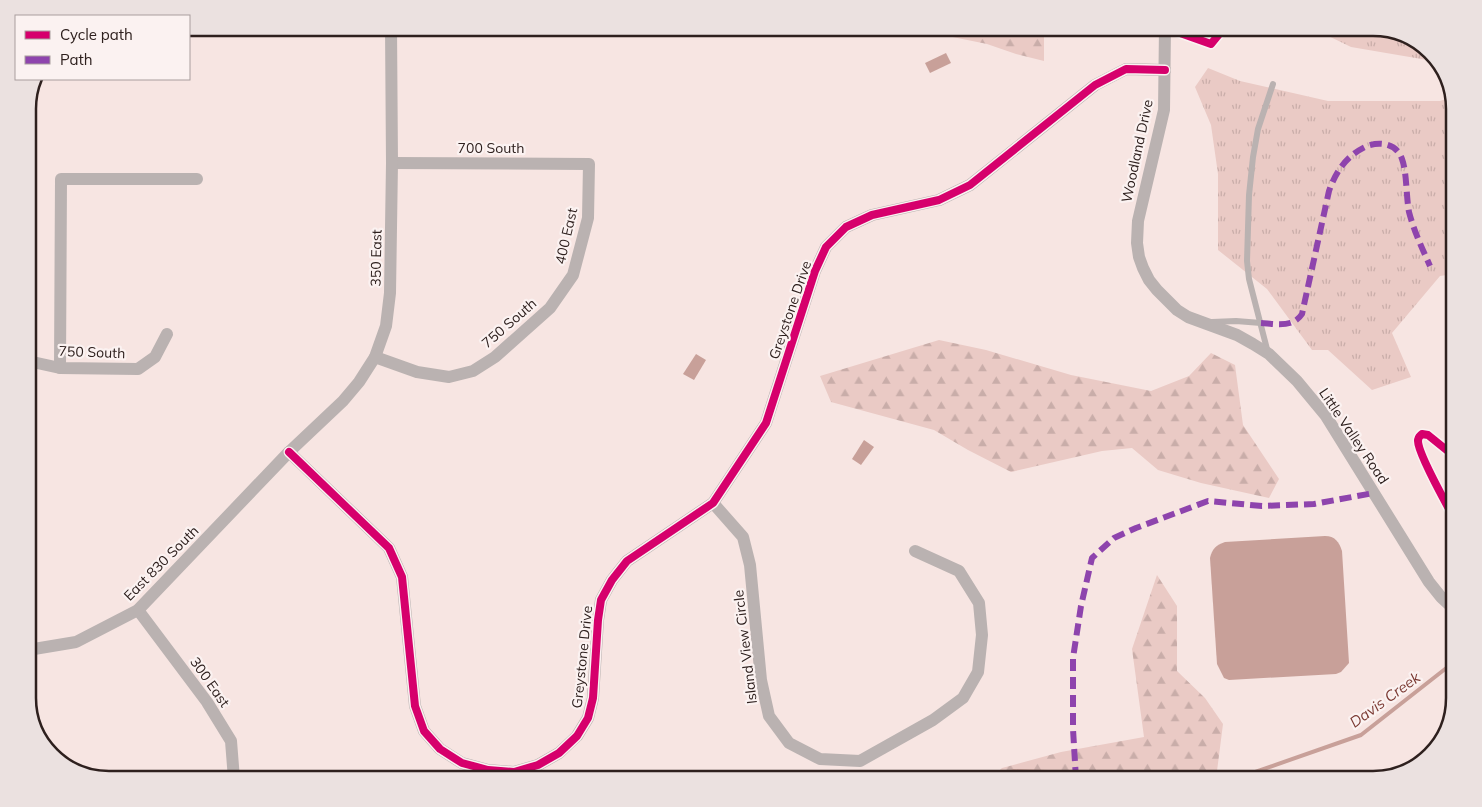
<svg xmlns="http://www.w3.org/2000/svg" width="1482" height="807" viewBox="0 0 1482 807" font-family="Mulish,sans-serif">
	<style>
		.grass { fill: url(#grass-tufts) }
		.forest { fill: url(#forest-firs) }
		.water { fill: #c8a099 }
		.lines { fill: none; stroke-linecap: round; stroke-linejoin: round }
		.stream { stroke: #c8a099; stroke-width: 4 }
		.service { stroke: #bab2b1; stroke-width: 6 }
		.minor { stroke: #bab2b1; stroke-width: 12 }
		.quiet { stroke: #8e44ad; stroke-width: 6; stroke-dasharray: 12 6; stroke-linecap: butt }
		.cycleway-casing { stroke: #fbf2f1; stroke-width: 11 }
		.cycleway { stroke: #d6006c; stroke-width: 8 }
		.labels { text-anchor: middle; stroke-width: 4.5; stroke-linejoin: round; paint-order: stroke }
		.street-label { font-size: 14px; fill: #2e201e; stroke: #fbf2f1 }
		.water-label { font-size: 15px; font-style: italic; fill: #7b3932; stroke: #fbf2f1 }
		.rim { fill: none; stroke: #2e201e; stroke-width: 2.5 }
	</style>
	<defs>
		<pattern id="grass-tufts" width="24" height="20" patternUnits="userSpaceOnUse" patternTransform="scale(1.25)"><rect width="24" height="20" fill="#eacac5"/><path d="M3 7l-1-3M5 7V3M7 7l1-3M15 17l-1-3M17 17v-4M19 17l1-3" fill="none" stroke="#c9ada9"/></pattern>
		<pattern id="forest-firs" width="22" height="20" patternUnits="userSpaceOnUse" patternTransform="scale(1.25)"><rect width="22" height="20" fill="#eacac5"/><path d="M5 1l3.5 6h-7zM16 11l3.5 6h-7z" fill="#c9ada9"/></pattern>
	</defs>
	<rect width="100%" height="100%" fill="#f7e5e2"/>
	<g class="grass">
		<path d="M1312,28h60l37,8 30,26 -88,-15z"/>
		<path d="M1208,68l32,13 88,20h112l12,-4 2,8v169l-14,2 -48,57 19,44 -39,13 -44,-40h-16l-45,-61 -49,-39v-76l-7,-49 -16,-38z"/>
	</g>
	<g class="forest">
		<path d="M882,28h162v33l-28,-7 -29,-10 -59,-12 -29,3z"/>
		<path d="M939,340l47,10 85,25 80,16 38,-15 22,-23 24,12 8,60 36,54 -10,19 -68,-15 -43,-13 -26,-22 -30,3 -91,21 -43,-22 -34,-20 -103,-28 -11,-26z"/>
		<path d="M1157,575l20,31v65l28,27 18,26 -7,55h-226l12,-11 59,-16 83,-15 -12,-88z"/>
	</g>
	<g class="water">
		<path d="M946,53l5,10 -21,10 -5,-10z"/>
		<path d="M696,354l10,6 -12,20 -11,-6z"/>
		<path d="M864,440l10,7 -13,18 -9,-6z"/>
		<path d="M1325,536c10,0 14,6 17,15l7,112 -8,9 -5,2 -107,6 -5,-2 -7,-14 -7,-106c2,-9 6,-13 15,-16z"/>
	</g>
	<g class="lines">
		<path class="stream" d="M1003,779l10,-8 225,7 123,-43 93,-73"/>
		<g class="service">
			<path d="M1212,322l24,-1 25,2"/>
			<path d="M1268,353l-19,-74 -2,-18 2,-66 4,-38 5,-28 15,-45"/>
		</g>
		<g class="minor">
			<path d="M1165,27l-1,83 -26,111 -1,22 2,14 4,11 6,12 8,10 20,20 11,7 49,18 16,9 16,10 28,27 29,35 103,166 12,15 13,12"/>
			<path d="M375,357l42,15 32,5 24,-6 22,-14 55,-49 23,-33 15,-57 1,-54 -197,-1"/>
			<path d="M28,361l32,7 78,1 17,-12 12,-23"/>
			<path d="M60,368l1,-189h136"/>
			<path d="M289,452l100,96 13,29 13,129 9,25 16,18 22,14 26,7 26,2 24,-7 21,-12 18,-17 11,-18 5,-20 5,-78 3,-20 11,-20 15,-19 86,-58 53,-80 49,-152 11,-24 20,-20 26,-12 67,-15 31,-15 125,-100 31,-16 39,1"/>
			<path d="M713,503l30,34 7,28 11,115 8,36 20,27 31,16 40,2 73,-41 30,-22 15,-26 4,-37 -3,-32 -20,-32 -44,-20"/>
			<path d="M138,610l69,92 24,39 3,38"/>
			<path d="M28,650l48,-8 62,-32 151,-158 54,-51 16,-19 16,-25 11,-31 4,-33 2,-130 -1,-136"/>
		</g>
		<g class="quiet">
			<path d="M1261,323c15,1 32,5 41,-9l27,-123c7,-20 18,-36 38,-45 14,-5 30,-2 35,13 5,14 4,37 7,53 5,19 13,36 21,54"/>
			<path d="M1076,779l-3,-50v-71l8,-52 11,-48 22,-20 22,-10 72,-27 54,5 52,-2 60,-11"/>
		</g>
		<defs>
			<g id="cycleway">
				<path d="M1166,28l45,16 9,-11 -3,-6"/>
				<path d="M289,452l100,96 13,29 13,129 9,25 16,18 22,14 26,7 26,2 24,-7 21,-12 18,-17 11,-18 5,-20 5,-78 3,-20 11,-20 15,-19 86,-58 53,-80 49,-152 11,-24 20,-20 26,-12 67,-15 31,-15 125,-100 31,-16 39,1"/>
				<path d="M1454,456l-26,-21 -6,-1c-3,3 -4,3 -4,7 0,13 29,64 36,77"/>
			</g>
		</defs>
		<use href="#cycleway" class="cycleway-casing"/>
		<use href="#cycleway" class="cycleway"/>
	</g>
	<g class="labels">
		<g class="street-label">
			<text x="491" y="153">700 South</text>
			<text transform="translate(1137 151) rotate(-78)" y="5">Woodland Drive</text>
			<text transform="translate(566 236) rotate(-77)" y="5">400 East</text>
			<text transform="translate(376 258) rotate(-89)" y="5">350 East</text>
			<text transform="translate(790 310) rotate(-71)" y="5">Greystone Drive</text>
			<text transform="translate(509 323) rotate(-41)" y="5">750 South</text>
			<text transform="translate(92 352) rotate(2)" y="5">750 South</text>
			<text transform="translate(1354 436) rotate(56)" y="5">Little Valley Road</text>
			<text transform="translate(161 563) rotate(-45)" y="5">East 830 South</text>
			<text transform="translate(745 647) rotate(-97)" y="5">Island View Circle</text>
			<text transform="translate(582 657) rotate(-84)" y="5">Greystone Drive</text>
			<text transform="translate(210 682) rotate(55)" y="5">300 East</text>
		</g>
		<g class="water-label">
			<text transform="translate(1385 700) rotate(-36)" y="5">Davis Creek</text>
		</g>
	</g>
	<path d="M0 0H1482V807H0ZM109 36H1373A73 73 0 0 1 1446 109V698A73 73 0 0 1 1373 771H109A73 73 0 0 1 36 698V109A73 73 0 0 1 109 36Z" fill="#ebe1e0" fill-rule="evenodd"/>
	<path class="rim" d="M109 36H1373A73 73 0 0 1 1446 109V698A73 73 0 0 1 1373 771H109A73 73 0 0 1 36 698V109A73 73 0 0 1 109 36Z"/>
	<rect x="15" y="15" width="175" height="65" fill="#fbf2f1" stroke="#a99e9d"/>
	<rect x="25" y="31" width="25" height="8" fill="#d6006c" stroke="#a99e9d"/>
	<text x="60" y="40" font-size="15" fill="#2e201e">Cycle path</text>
	<rect x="25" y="56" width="25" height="8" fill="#8e44ad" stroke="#a99e9d"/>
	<text x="60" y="65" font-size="15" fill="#2e201e">Path</text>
</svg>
